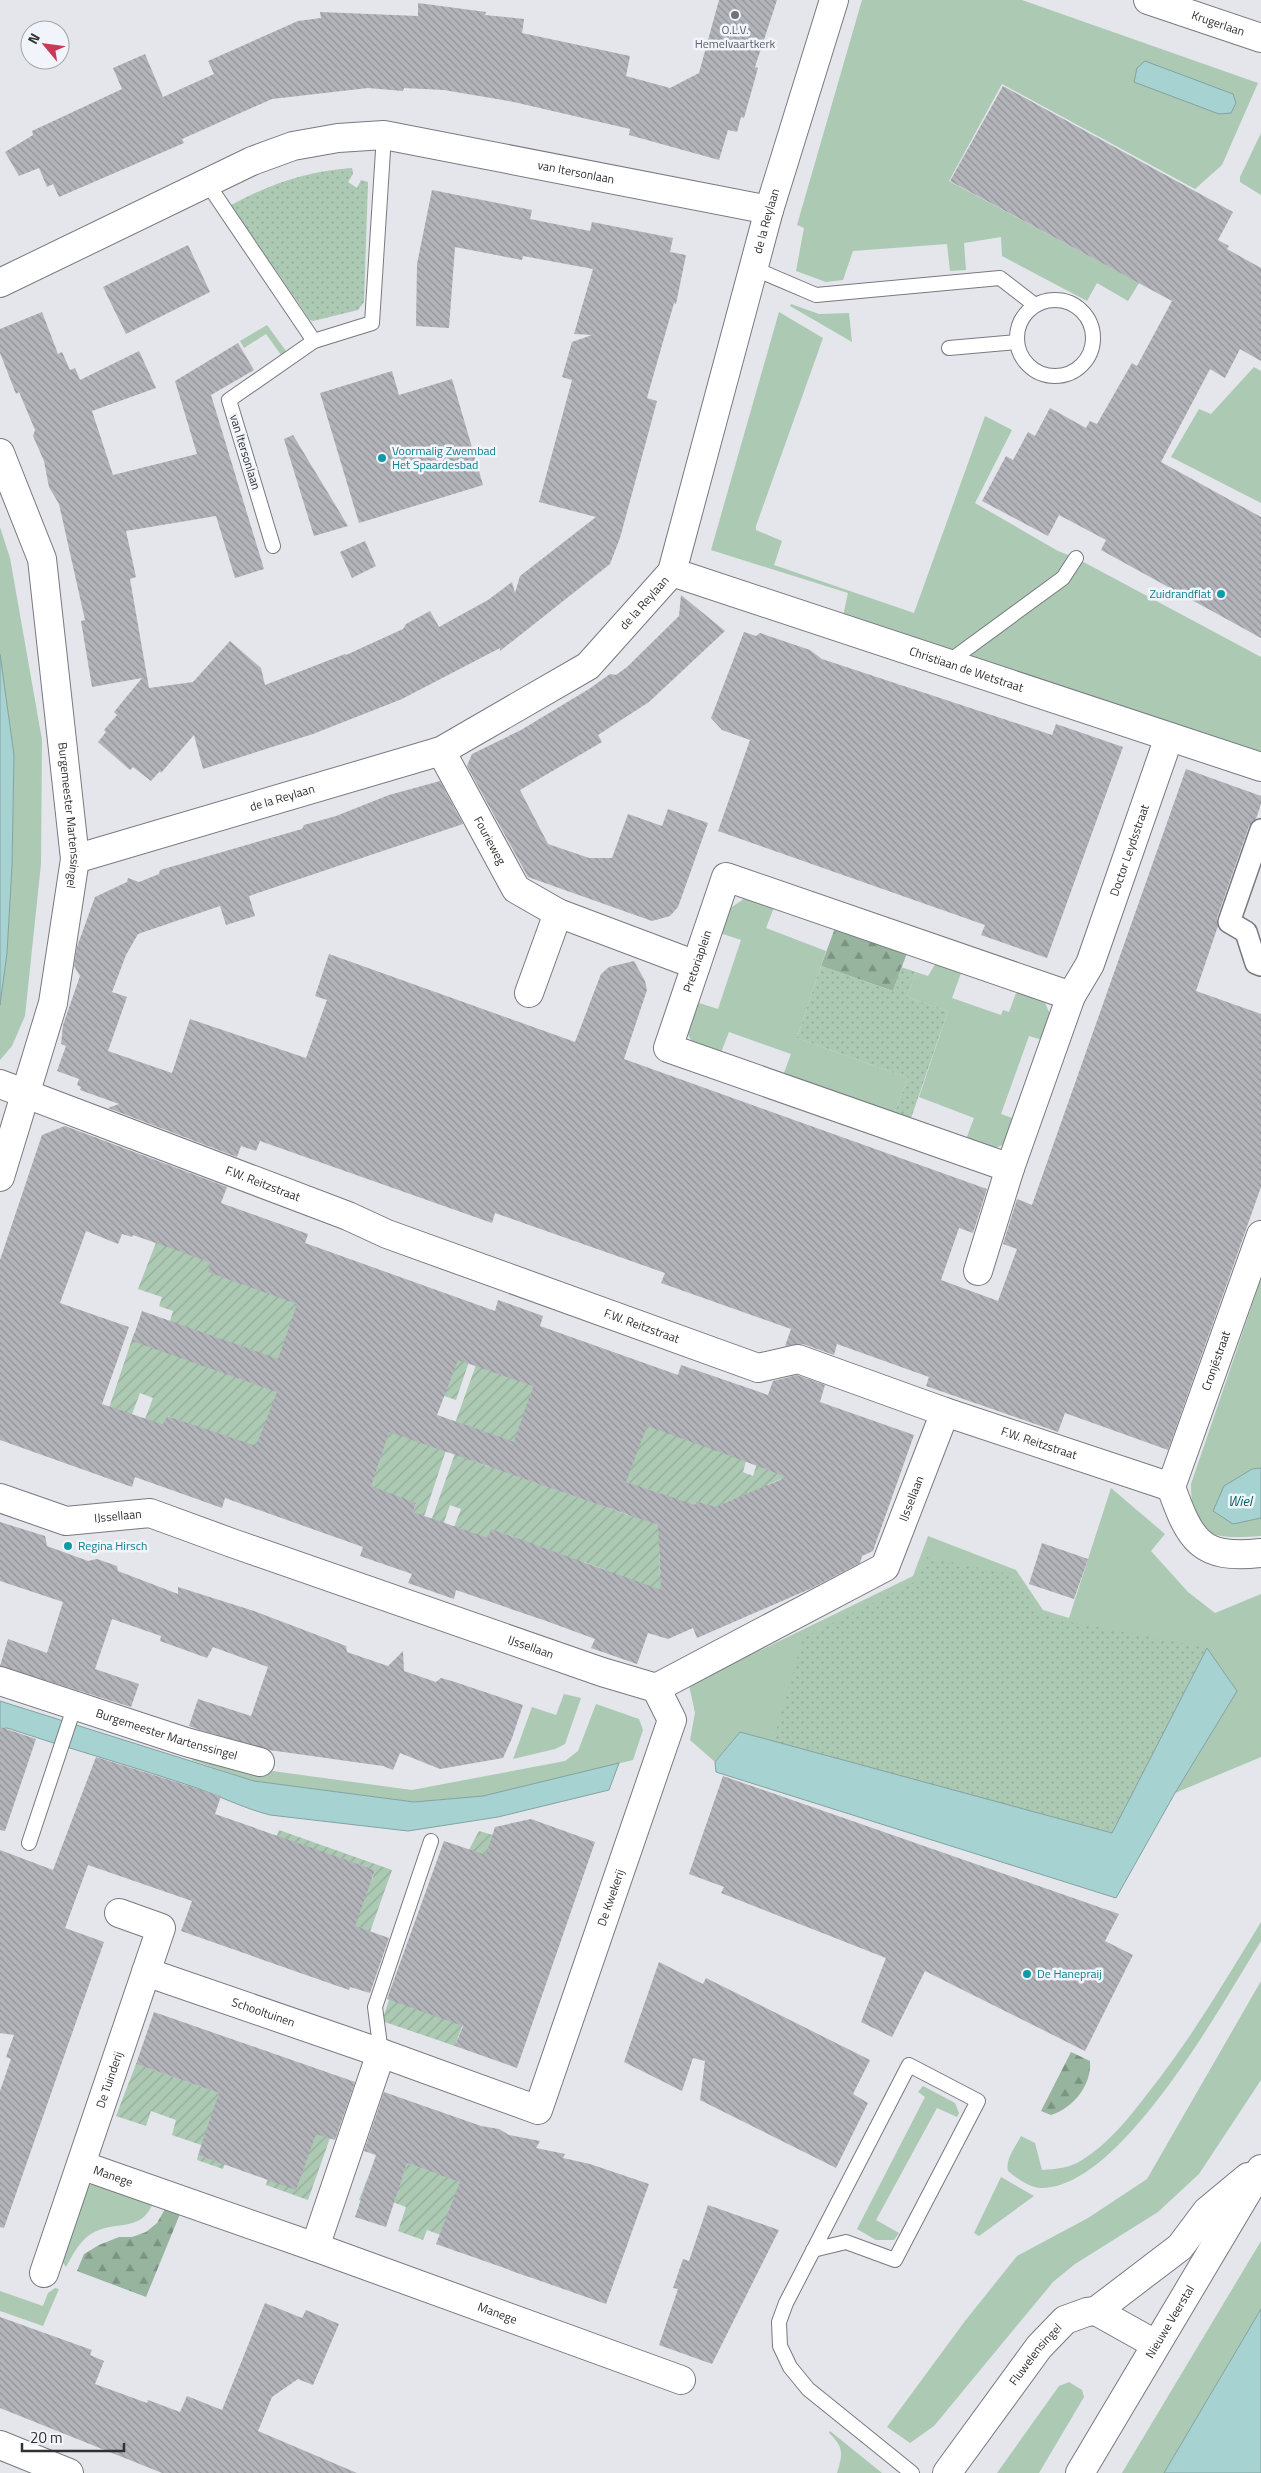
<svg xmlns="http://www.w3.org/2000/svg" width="1261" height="2473" viewBox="0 0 1261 2473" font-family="'Titillium Web',sans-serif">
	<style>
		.grass { fill: #abc9b3 }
		.forest { fill: url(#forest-firs) }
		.park { fill: url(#park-dots) }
		.garden { fill: url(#garden-furrows); fill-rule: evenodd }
		.water { fill: #a6d2d1; stroke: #83a2a2 }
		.building { fill: url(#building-back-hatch); fill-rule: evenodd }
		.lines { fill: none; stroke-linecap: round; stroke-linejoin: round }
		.service-casing { stroke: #787a80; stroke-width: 16 }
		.pedestrian-casing { stroke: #787a80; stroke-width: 24 }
		.minor-casing { stroke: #787a80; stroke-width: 30 }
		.secondary-casing { stroke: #787a80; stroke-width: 30 }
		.service { stroke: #fff; stroke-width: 14 }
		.pedestrian { stroke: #fff; stroke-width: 21 }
		.minor { stroke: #fff; stroke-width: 28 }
		.secondary { stroke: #fff; stroke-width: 28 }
		.worship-dot { fill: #6b7280; stroke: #f1f4fa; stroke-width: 2 }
		.culture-dot { fill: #0f9aa8; stroke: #f1f4fa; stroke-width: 2 }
		.labels { text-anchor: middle; stroke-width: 5; stroke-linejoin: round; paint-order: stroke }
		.street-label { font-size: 12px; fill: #303133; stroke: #f1f4fa }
		.worship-label { font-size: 12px; fill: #5b616d; stroke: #f1f4fa }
		.culture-label { font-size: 12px; fill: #0d838f; stroke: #f1f4fa; text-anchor: start }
		.water-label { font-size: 14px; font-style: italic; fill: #076363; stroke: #f1f4fa }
	</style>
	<defs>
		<pattern id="forest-firs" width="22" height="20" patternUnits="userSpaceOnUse" patternTransform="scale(1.25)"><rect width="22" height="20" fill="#96b49e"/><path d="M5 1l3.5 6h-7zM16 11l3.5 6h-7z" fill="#7b9381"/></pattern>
		<pattern id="park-dots" width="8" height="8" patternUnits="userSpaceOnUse" patternTransform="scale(1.25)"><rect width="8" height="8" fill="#abc9b3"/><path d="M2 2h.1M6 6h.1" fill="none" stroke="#93ad9a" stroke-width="1.8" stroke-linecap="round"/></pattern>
		<pattern id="garden-furrows" width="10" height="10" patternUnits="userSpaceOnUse" patternTransform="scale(1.25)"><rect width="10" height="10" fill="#abc9b3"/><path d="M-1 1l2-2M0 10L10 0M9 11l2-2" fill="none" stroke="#93ad9a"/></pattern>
		<pattern id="building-back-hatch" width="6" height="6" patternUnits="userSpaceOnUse" patternTransform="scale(1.25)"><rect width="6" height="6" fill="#b2b4ba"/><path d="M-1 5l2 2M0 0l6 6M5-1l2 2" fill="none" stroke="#919398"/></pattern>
	</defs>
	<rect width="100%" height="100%" fill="#e4e6ec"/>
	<g class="grass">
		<path d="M862,0h160l236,83 -36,82 -27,24 -193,-105 -53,97 190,102 -11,18 -31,-18 -10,18 -85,-45 -1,-19 -37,6 2,27 -16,1 -3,-27 -94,7 -10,29 -17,2 -30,-11 8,-43 -7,-3z"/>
		<path d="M1261,133v62l-21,-13v-5z"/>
		<path d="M791,304l28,10 30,-1 3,29 -62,-36z"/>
		<path d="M779,312l44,26 -67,188v4l26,11 -8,24 140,48 71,-197 27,14 -37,73 83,48 18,7 185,99v95l-418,-136 5,-23 -137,-43z"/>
		<path d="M267,325l19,26 -5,4 -15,-21 -22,14 -4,-7z"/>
		<path d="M1254,367l7,4v132l-90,-46 28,-48 12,5z"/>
		<path d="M0,527l10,31 32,182 -1,124 -16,152 -13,30 -12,14v-55l7,-52 5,-87 2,-111 -14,-101z"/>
		<path d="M748,896l27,9 -9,23 60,23 -29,87 111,40 -15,38 -111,-38 9,-24 -62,-22 -9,23 -25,-8 -10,-18 11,-27 22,7 23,-69 -21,-7 9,-24z"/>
		<path d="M936,963l25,10 -9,25 49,17 2,-5 6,2 7,-19 29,10 5,11 -8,26 -13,-4 -28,78 14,5 -8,24 -16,7 -26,-8 9,-24 -55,-21 29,-86 -41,-14 9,-25 12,4z"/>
		<path d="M1261,1279v189l-9,1 -19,55 28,-6v18c-46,3 -70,3 -70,-52z"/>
		<path d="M1111,1488l54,46 -14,17 37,41 27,21 46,-19v163l-86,36 62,-102 -30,-43 -95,185 -372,-101 -25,30 -25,-22 5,-27 -6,-28 224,-109 15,-40 88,34 27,40 26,8z"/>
		<path d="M564,1694l17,4 -16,46 -10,5 -42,10 19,-52 24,8z"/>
		<path d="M596,1704l43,15 4,11 -10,30 -150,36 -69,6 -160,-21 -63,-21 8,-3 14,6 199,27 153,-29 13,-10z"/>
		<path d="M1261,1922v19c-38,61 -140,248 -220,247 -11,0 -25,-10 -33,-17 -3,-12 8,-25 13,-35l14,7 7,27c14,-1 28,-2 40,-10 26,-16 48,-43 66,-67 43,-54 77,-112 113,-171z"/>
		<path d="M1261,1981v99l-62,94 -41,38 -83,52 -22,18 -119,144 -24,17 -23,-16 78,-106 52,-65 71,-38 59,-39z"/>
		<path d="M923,2086l32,17 4,10 -2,4 -20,-9 -61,112 23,13 -5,7h-18l-19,-11 68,-132 -7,-5z"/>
		<path d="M1001,2177l33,19 -55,40 -5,-3z"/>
		<path d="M94,2183l59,20c-13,32 -41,15 -65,33 -10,8 -16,20 -22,31l-6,-9 27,-72z"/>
		<path d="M1261,2241v68l-97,164h-42z"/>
		<path d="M55,2288l4,1 -16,37 -43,-15v-20l43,15 5,-13z"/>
		<path d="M1069,2382l13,8 2,7 -45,76h-42l62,-87z"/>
		<path d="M830,2431l52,42h-45c6,-19 7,-26 -8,-40z"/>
	</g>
	<g class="forest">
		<path d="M835,928l72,25 -14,38 -72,-25z"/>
		<path d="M1071,2052l19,9c2,24 -17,47 -39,54l-10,-4z"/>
		<path d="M165,2209l15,5 -34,83 -69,-26 7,-17 15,-9 20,-8h13l14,-5 11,-9z"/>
	</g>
	<g class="park">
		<path d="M352,168l1,6 -5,8 9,6 4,-8 7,2 -4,120 -6,8 -45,11 -3,-1 -79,-115c39,-21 77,-34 121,-37z"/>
		<path d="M821,966l72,25 8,-24 15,5 -9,25 41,14 -38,110 -17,-5 15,-38 -111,-40z"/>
		<path d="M926,1557l88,18 26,39 31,8 136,26 -95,185 -339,-92 30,-103 115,-58z"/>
	</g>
	<g class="garden">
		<path d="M166,1217l308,130 -18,53 -23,-8 -7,19 -259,-80 6,-20 -14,-5 3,-9 -24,-8z"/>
		<path d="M137,1332l309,118 -27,82 -11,-4 8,-25 -21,-7 -144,-34 -62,-38 -21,-8 -9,25 -14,-22 8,-21 -13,-5 -8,21 -31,18 33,-99z"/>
		<path d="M485,1340l54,30 -9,25 121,14 95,52 -3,11 10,4 7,-22 42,-13 -17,47 -4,-9 -14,6 4,9c-32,2 -45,4 -70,25l5,-15 -10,-3 -4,14 -17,-16 -28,-10 -20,4 3,-10 -106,-37 -70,-20z"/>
		<path d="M458,1445l6,1 -3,10 28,11 4,-10 18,6 -3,10 29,10 3,-9 17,5 -3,10 29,10 3,-10 17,6 -3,10 28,10 4,-10 18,6 -3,10 14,5 3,-10 18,6 -2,10 14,5 3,-10 11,3 4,9 14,-5 -4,-10 19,-7 4,9 28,-12 -4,-9 11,-5 20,47 -13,6 -13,-29 -20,10 12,28 -26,11 -13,-28 -20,9 12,29 -36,15 -9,-19 -13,6 9,19 -15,7 -21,-9 3,-10 -10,-4 -9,25 -11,-4 3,-10 -13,-5 9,-24 -22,-8 -9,25 -24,-9 9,-24 -22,-8 -9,25 -24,-9 9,-25 -21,-7 -9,25 -14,-5 -3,9 -11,-3 9,-25 -11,-4 7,-18 -11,-4 -15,43 -12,-4zM659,1545h10l2,30h-11z"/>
		<path d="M279,1830l113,40 -22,62 -57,-21 -45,-50zM346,1860l29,10 -3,10h-1z"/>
		<path d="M479,1831l14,4 6,86 -44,125 -73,-25 7,-21z"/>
		<path d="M136,2064l83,29 -2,6 113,39 -22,62 -42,-15 10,-33 -47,2 -6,15 -26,-9 1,-5 15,5 3,-10 -44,-15 4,-15 -25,-9 -5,15 -30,-10z"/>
		<path d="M407,2163l28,10 27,3 -4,12 169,58 -13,30 -82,-9 -3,10 -20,-7 3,-10 -58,-9 3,-10 -30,-11 -4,10 -25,-9 8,-24 -16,-6 -3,8 -28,-9 13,-33 30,11z"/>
	</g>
	<g class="water">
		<path d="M1145,61l88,33 3,9 -5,10 -12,1 -85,-32 3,-14z"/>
		<path d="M0,654l14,101 -2,111 -5,87 -7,52z"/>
		<path d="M1261,1468v50l-28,6 -20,-13 11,-25 28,-17z"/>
		<path d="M1207,1648l30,43 -62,102 -59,105 -400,-126 -1,-10 25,-30 372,101z"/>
		<path d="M0,1701l254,80 160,21 69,-6 136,-33 -10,27 -111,27 -90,14 -138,-16c-28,-7 -54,-21 -82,-30 -60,-20 -121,-37 -181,-57l-7,1z"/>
		<path d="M1261,2309v164h-97z"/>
	</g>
	<g class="building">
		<path d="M719,0h58l-22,67 3,1 -14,50 -3,-1 -4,15 -9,-2 -9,30 -90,-25 1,-6 -116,-27 -70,-12 -40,-2 -1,3 -35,-3 -96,11 -90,40 2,4 -125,54 -6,-13 -6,3 -8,-19 -20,8 -14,-24 28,-17 -1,-4 90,-42 -9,-21 32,-14 18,43 51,-23 -6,-13 90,-40 23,-3 -1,-6 98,4v-13l68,9 -1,3 39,4 -2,14 108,23 -4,20 44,12 29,-15z"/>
		<path d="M1003,86l230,126 -15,28 11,6 -2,3 34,19v93l-21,-12 -15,29 -15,-9 -49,93 100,55v121l-160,-88 5,-10 -47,-25 -11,21 -66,-35 24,-45 7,4 15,-28 7,4 15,-28 36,20 4,-7 7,3 35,-61 5,3 35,-65 -222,-120z"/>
		<path d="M432,190l100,20 -2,9 60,12 2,-9 81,16 -3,14 16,3 -10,49 -2,-1 -27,95 10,3 -37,137 -10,26 -110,87v-3l-98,51 -89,35 -110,35 -9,-34 -33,38 -1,-2 -9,10 -18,-14 -3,3 -32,-28 8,-10 -2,-2 13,-15 -3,-3 28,-34 -50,9 -11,-66 4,-1 -26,-116 -10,-17 -5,-26 -11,-25 2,-6 -16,-38 -3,2 -16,-41v-24l42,-17 16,42 4,-2 8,18 5,-2 5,12 59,-29 17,37 -64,23 21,64 84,-21 -22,-73 63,-38 16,27 -43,25 53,174 -29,9 -19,-62 -90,15 10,46 -6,2 19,109 44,-6 37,-41 31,27 4,17 80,-31 1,1 57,-26 3,-5 24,-13 9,16 49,-27 24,-18 3,11 5,-17 76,-59 -57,-15 33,-122 -10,-3 10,-35 20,-7 -18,-1 19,-65 -70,-13 -1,4 -67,-13 -6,81 -33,-2 1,-62z"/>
		<path d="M188,245l22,47 -84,42 -23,-47z"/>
		<path d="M392,371l7,24 53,-16 31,106 -124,38 -39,-130z"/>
		<path d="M293,435l55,91 -34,10 -30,-97z"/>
		<path d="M365,541l11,25 -24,12 -12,-26z"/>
		<path d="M681,595l44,36 -76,71 -51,33 4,7 -82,48 28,54 41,14h23l16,-44 34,12 6,-17 40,14 -30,84 -8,9 -18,5 -124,-44 -61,-111 5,-12 49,-24 68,-41 21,-15 6,1 11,-8 52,-51z"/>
		<path d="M744,632l12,4 4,-3 50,17 12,9 230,76 4,-11 67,23 -76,211 -66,-23 4,-10 -267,-94 32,-91 -28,-10 -11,-12z"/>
		<path d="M1186,769l75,27v8l-5,15 -7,7 -32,92 1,8 -22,65 65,23v173l-93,263 -103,-37 -7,19 -132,-46 3,-9 -92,-33 -3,11 -31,-11 -18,2 6,-17 -130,-46 4,-10 -170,-60 -3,10 -232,-82 -4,10 -15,-5 -4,11 -129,-49 11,-4 -39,-14 1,-3 -4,-2 2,-6 -22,-8 9,-25 -5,-2 2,-19 17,-49 -6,-10 3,-19 18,-50 32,-15 1,-4 11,4 20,-8 1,-4 142,-41 2,-4 32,-9 53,-21 51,-14 23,43 -214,72 6,20 -29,9 -6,-19 -82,28 -12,21 -14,37 15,5 -19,54 64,22 18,-54 116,39 21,-58 -12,-4 14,-42 246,88 26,-68 8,-7 25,-6 11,20 2,9 -23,69 363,130 -14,44 -14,-5 -18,52 57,21 19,-52 -14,-5 14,-45 15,6z"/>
		<path d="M65,1126l162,61 -6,16 87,31 -3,9 190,68 3,-11 45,16 -3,10 138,49 3,-10 87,30 5,-14 24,-6 28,10 -5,17 94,33 -41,116 -11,5 -2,7 -48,25 -115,50 -4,-10 -25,11 -20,-6 -11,31 -46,-16 4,-9 -46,-17 -93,-32 -2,9 -46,-16 4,-9 -52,-18 3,-9 -138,-49 -3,10 -87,-31 -3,10 -132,-47v-180l42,-125zM86,1231l32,13 4,-10 10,3 1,-2 46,16 32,12 -3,9 89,32 -19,55 -136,-48 -10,30 145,51 -21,54 -89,-30 -3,9 -62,-21 27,-77 -69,-24zM458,1360l75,26 -19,56 -77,-27zM647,1426l78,28 62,23 -72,30 -19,-6 -1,4 -69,-23zM389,1432l269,93 3,65 -170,-61 -3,9 -75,-26 3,-9 -45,-17z"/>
		<path d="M0,1522l45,14 2,10 41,15 9,-2 20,7 1,5 60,23v-7l76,24 92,35 1,6 41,14 15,-15 1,20 32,11 5,-4 14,4 68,23 -11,33 -9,20 -63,11 -40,-16 -7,17 -10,-4 -114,-16 -69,-20 -11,-4 9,-27 53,17 17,-49 -55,-20 -6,11 -47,-17 1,-5 -49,-17 -17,50 44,15 -8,23 -131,-41 8,-27 39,14 16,-51 -63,-21z"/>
		<path d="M1042,1543l46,16 -14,40 -45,-15z"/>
		<path d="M0,1727l36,12 -31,92 -5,-1z"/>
		<path d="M96,1757l125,39 -6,18 160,56 -20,56 34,12 -19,55 -20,-6 -1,3 -168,-59 11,-30 -104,-36 -23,63 39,14 -100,286 -4,-1v-136l11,-32 -5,-2 8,-22 -14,-2v-183l53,20z"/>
		<path d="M723,1776l396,138 -14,27 28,14 -48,96 -160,-80 -33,66 -31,-15 25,-64 -165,-65 3,-6 -35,-13z"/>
		<path d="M531,1819l64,23 -78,226 -62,-22 8,-20 -76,-27 57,-158 42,14 9,-28z"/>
		<path d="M659,1962l44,22 3,-6 164,82 -17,34 15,9 -32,65 -136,-68 5,-39 -12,-3 -11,33 -58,-29z"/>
		<path d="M154,2012l201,70 -20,58 -19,-6 -20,56 -98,-35 21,-62 -83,-29z"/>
		<path d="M384,2092l97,34 18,3 10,6 31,6 -4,7 29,6 -2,4 27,6 59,20 -43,120 -170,-60 24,-62 -53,-19 -21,64 -31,-10 21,-62 -12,-4z"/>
		<path d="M708,2205l71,25 -67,134 -53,-19 19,-56 -5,-1 10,-29 6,2z"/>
		<path d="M265,2303l37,15 4,-8 33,14 -26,61 -15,-6 -26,18 -14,34 99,42h-195l-162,-65v-91l92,33 -2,5 14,6 -9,23 52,19 1,-3 32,12 7,-16 35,14z"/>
	</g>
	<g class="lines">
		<defs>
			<g id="service">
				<path d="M207,183l107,158 58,-18 12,-188"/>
				<path d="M755,269l61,26 184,-17 35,27"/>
				<circle cx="1055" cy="338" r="38"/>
				<path d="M949,348l68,-6"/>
				<path d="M273,546l-44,-146 85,-59"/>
				<path d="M947,663l116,-85 13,-20"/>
				<path d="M29,1843l46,-138"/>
				<path d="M381,2053l-6,-46 56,-166"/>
				<path d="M813,2250l33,-8 49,18 83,-159 -69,-36 -123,238 -7,19 1,24 10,21 18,22 104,84"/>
			</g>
			<path id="pedestrian" d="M1261,830l-32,92 17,10 10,31 5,2"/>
			<g id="minor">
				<path id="s1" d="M1148,0l113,38"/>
				<path id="s2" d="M0,283l252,-122 41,-15 45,-8 46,-3 385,75"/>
				<path id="s3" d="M0,453l42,106 33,300 -22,144 -53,174"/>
				<path id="s4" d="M672,572l589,195"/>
				<path id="s5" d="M441,751l75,138 42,24 138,52"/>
				<path id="s6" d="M75,859l366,-108 147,-85 84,-94 97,-362 65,-210"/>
				<path d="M529,993l29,-80"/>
				<path id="s7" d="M0,1084l348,132 39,18 371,134 40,-9 147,53 226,75c19,53 29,73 90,66"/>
				<path id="s8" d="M1010,1168l-342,-120 58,-171 345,119"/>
				<path id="s9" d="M978,1271l32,-103 61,-172 19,-32 79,-227"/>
				<path id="s10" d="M1171,1487l90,-252"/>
				<path id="s11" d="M0,1498l66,23 84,-8 82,30 370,129 54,16 229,-121 60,-155"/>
				<path id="s12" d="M0,1681l186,61 74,20"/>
				<path id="s13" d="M146,1972l235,81 157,57 134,-390 -16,-32"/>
				<path id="s14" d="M81,2165l234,82 366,133"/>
				<path d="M315,2247l66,-194"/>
				<path id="s15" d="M44,2273l117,-345 -42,-15"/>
			</g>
			<g id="secondary">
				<path d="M1096,2311l84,-64 27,-36 41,-34"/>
				<path d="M0,2445l69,28"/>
				<path id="s16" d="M947,2473l92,-126 26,-27 22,-8 9,-1 59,33"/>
				<path id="s17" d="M1080,2473l181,-304"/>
			</g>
		</defs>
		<use href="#service" class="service-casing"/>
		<use href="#pedestrian" class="pedestrian-casing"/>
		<use href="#minor" class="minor-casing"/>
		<use href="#secondary" class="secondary-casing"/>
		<use href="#service" class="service"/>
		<use href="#pedestrian" class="pedestrian"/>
		<use href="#minor" class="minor"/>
		<use href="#secondary" class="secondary"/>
	</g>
	<circle class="worship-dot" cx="735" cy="15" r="5"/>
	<g class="culture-dot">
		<circle cx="382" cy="458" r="5"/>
		<circle cx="1221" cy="594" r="5"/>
		<circle cx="68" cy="1546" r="5"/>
		<circle cx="1027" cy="1974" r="5"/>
	</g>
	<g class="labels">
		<g class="street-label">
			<text dy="4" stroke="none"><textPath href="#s1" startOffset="74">Krugerlaan</textPath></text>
			<text dy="4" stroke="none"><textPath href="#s2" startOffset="611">van Itersonlaan</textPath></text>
			<text dy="4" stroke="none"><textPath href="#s6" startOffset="1041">de la Reylaan</textPath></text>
			<text transform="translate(245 452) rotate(73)" y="4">van Itersonlaan</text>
			<text dy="4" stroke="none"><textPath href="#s6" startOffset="636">de la Reylaan</textPath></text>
			<text dy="4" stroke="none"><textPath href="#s4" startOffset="310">Christiaan de Wetstraat</textPath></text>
			<text dy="4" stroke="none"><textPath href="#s6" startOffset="216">de la Reylaan</textPath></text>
			<text dy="4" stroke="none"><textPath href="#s3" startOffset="372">Burgemeester Martenssingel</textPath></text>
			<text dy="4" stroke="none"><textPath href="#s5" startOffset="102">Fourieweg</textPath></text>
			<text dy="4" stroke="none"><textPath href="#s9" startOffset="448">Doctor Leydsstraat</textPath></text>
			<text dy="4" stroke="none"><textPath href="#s8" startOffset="454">Pretoriaplein</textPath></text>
			<text dy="4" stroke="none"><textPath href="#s7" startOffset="281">F.W. Reitzstraat</textPath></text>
			<text dy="4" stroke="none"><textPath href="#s7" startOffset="686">F.W. Reitzstraat</textPath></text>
			<text dy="4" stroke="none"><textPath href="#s10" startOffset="134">Cronjéstraat</textPath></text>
			<text dy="4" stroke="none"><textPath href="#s7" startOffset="1106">F.W. Reitzstraat</textPath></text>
			<text dy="4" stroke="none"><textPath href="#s11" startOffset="1022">IJssellaan</textPath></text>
			<text dy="4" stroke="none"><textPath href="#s11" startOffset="122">IJssellaan</textPath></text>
			<text dy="4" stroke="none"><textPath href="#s11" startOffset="558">IJssellaan</textPath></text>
			<text dy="4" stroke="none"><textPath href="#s12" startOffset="175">Burgemeester Martenssingel</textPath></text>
			<text dy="4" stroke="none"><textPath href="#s13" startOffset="640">De Kwekerij</textPath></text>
			<text dy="4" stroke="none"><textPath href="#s13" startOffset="124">Schooltuinen</textPath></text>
			<text dy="4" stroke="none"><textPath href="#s15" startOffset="204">De Tuinderij</textPath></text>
			<text dy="4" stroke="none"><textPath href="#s14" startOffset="34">Manege</textPath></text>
			<text dy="4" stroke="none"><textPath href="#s14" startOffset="442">Manege</textPath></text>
			<text dy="4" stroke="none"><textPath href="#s17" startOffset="176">Nieuwe Veerstal</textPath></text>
			<text dy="4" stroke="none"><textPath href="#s16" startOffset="148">Fluwelensingel</textPath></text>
		</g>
		<g class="worship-label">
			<text x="735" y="34">O.L.V.<tspan x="735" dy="14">Hemelvaartkerk</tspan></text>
		</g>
		<g class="culture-label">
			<text x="392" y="455">Voormalig Zwembad<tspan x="392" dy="14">Het Spaardesbad</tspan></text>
			<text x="1211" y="598" text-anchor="end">Zuidrandflat</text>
			<text x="78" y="1550">Regina Hirsch</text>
			<text x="1037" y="1978">De Hanepraij</text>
		</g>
		<g class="water-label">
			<text x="1240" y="1506">Wiel</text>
		</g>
	</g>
	<g transform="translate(45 45) rotate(299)"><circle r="24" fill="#f1f4fa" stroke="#a4a6aa"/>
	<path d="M0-4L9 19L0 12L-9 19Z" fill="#ca3a56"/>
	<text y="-8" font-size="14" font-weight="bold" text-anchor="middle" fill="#303133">N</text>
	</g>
	<path d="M22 2443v8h102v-8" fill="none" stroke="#303133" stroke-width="2.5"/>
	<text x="30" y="2443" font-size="15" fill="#303133" stroke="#f1f4fa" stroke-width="4" paint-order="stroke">20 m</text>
</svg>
